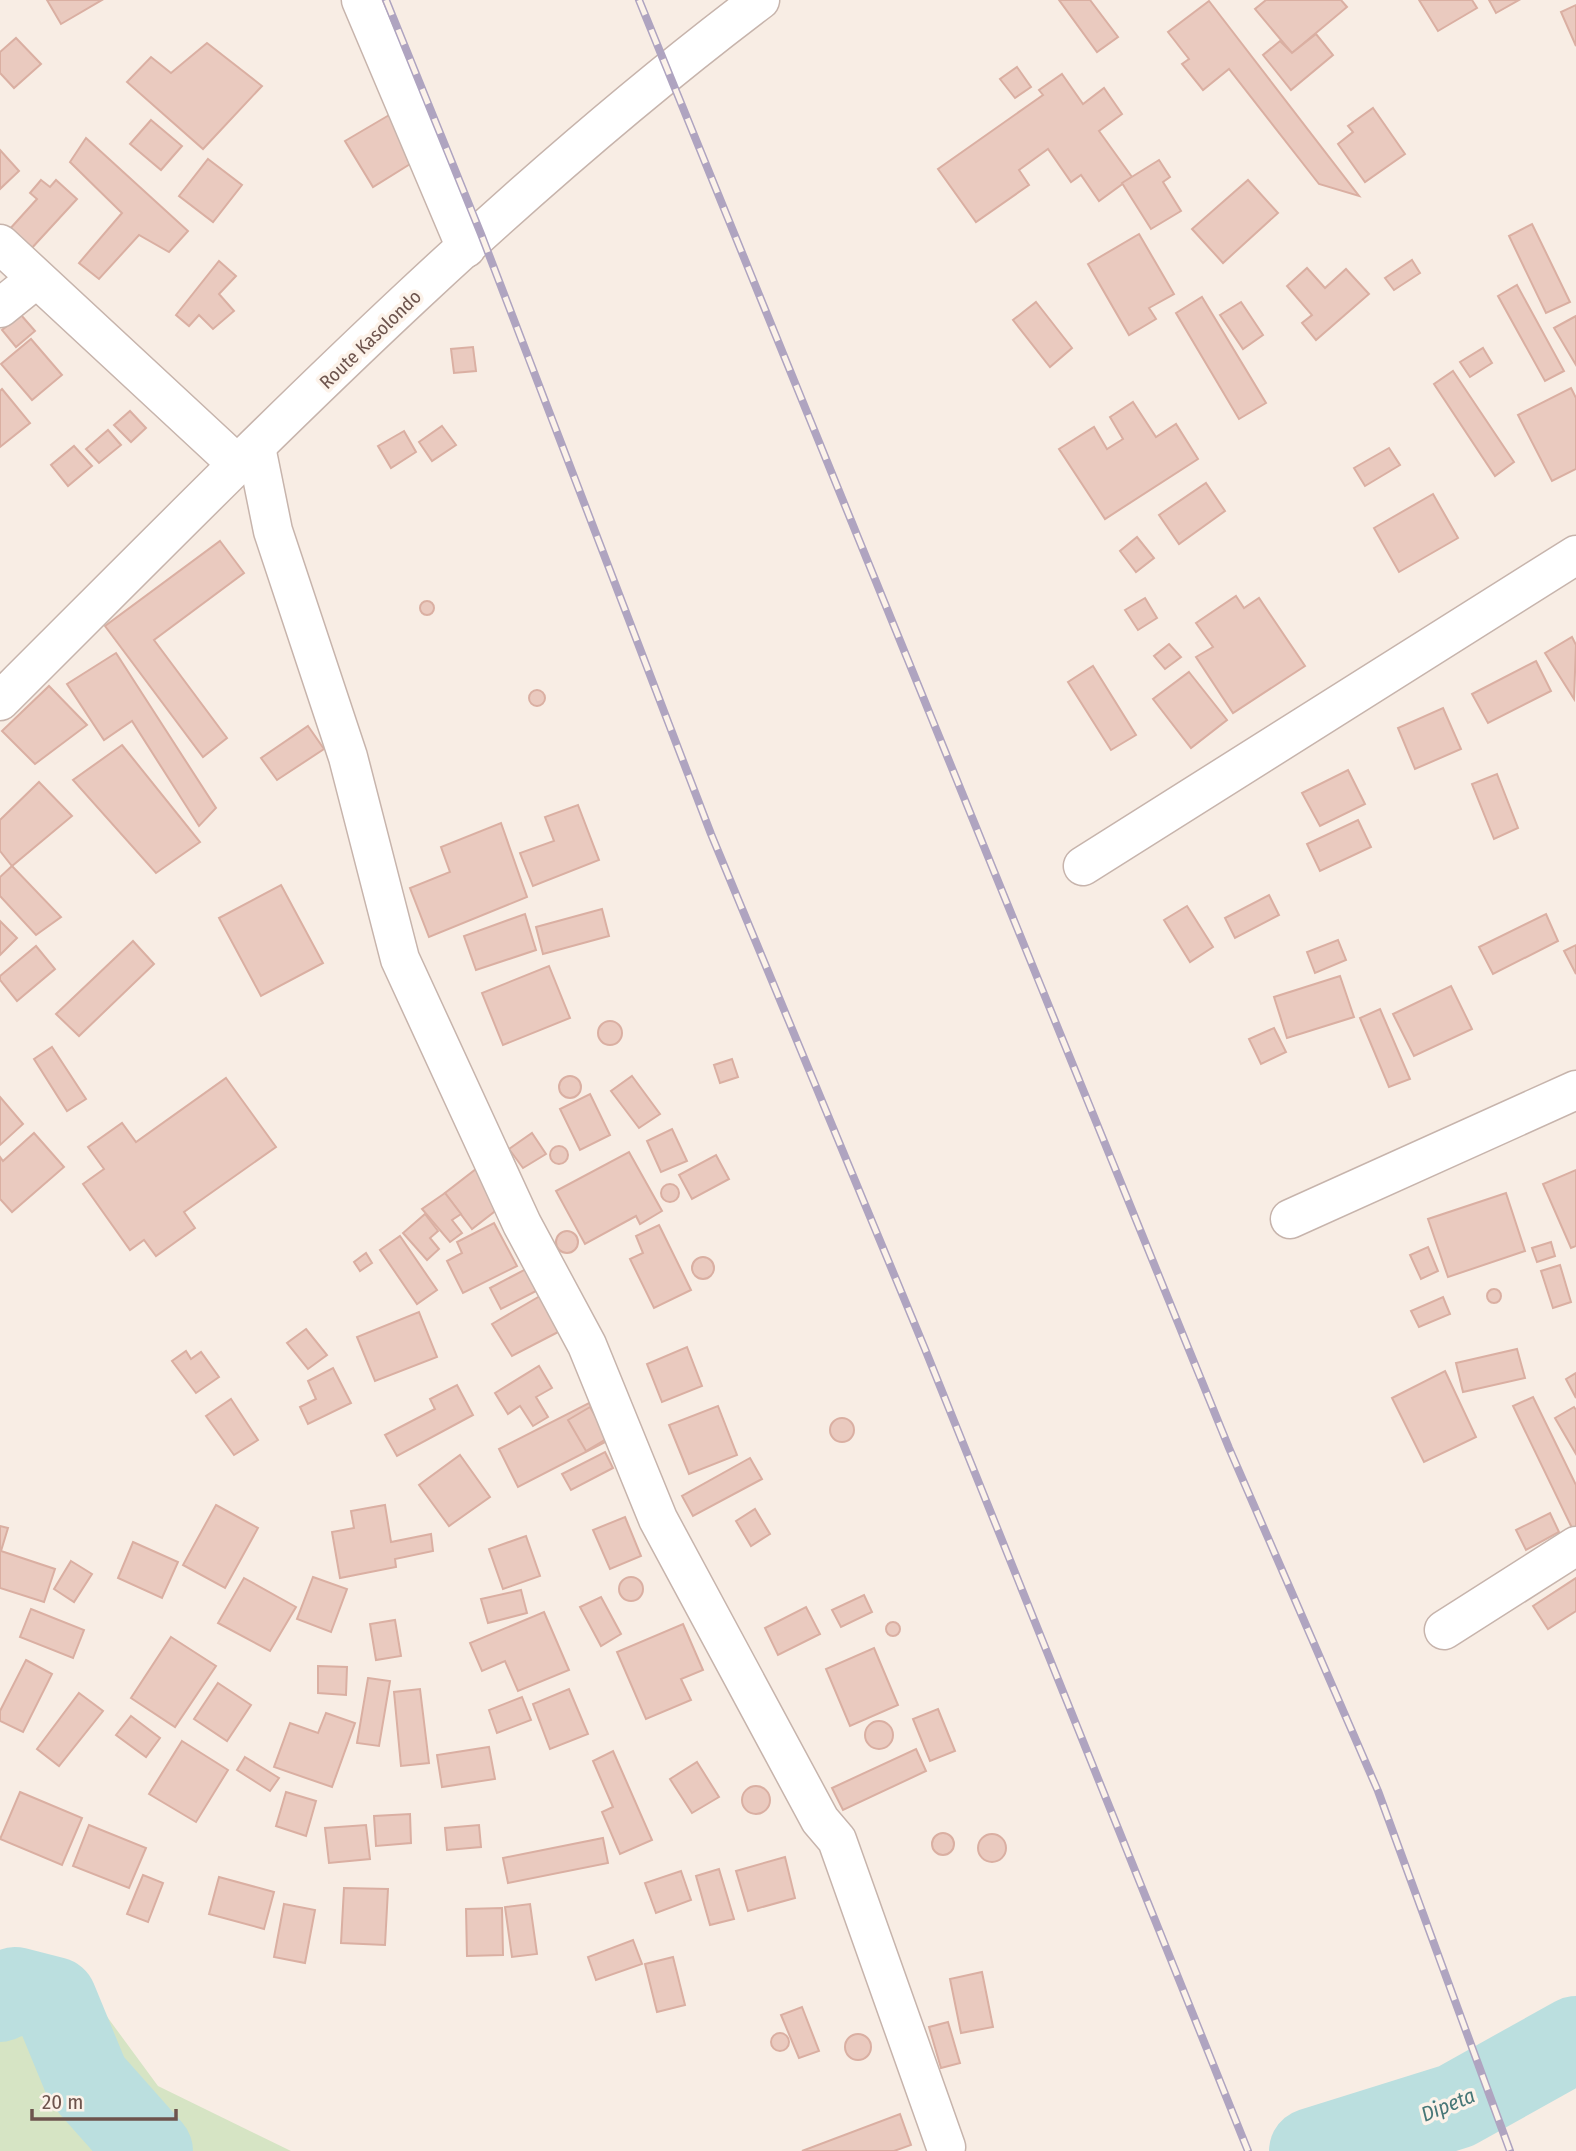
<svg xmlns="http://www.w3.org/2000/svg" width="1576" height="2151" viewBox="0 0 1576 2151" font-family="'Fira Sans Condensed',sans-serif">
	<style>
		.green { fill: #d6e4c4 }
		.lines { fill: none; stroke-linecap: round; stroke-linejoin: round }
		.river { stroke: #bbdfdf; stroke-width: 86 }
		.building { fill: #eacabf; stroke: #daafa2; stroke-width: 2 }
		.minor-casing { stroke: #c7b4ac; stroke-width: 41 }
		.minor { stroke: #fff; stroke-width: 38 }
		.rail-casing { stroke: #afa4c0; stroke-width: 8 }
		.rail { stroke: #fcf2e9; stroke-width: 5; stroke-dasharray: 16; stroke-linecap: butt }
		.labels { text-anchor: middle; stroke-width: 7; stroke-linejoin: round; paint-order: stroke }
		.street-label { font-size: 19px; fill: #6d544d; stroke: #fcf2e9 }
		.water-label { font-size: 21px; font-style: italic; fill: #477777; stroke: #fcf2e9 }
	</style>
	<rect width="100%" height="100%" fill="#f8ede4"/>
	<path class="green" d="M0,1971l83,13 75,102 133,65h-291z"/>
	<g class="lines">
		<g class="river">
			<path d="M0,1999l15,-9 39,10 33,80 63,71"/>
			<path d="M1312,2151l144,-45 120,-67"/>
		</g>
	</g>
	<g class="building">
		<path d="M47,0h55l-41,24z"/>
		<path d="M1059,0h31l28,37 -21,15z"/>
		<path d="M1266,0h75l6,7 -55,46 -37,-44z"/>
		<path d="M1419,0h53l5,8 -39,23z"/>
		<path d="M1489,0h30l-23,13z"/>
		<path d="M1209,1l150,195 -40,-12 -90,-115 -26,21 -21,-26 7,-5 -21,-27z"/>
		<path d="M1576,5v41l-15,-34z"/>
		<path d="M1316,34l17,21 -42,35 -28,-35 17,-14 12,12z"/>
		<path d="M16,38l25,26 -27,24 -14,-15v-21z"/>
		<path d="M207,43l55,43 -59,63 -76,-67 24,-25 20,16z"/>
		<path d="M1017,67l14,20 -16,11 -15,-19z"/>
		<path d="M1062,74l21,30 21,-16 18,26 -23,17 33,46 -33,24 -18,-26 -10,7 -23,-33 -29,21 10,15 -53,37 -38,-53 105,-74 -4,-5z"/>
		<path d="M1373,108l32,46 -40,28 -27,-38 15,-12 -5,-6z"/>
		<path d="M396,111l27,45 -50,31 -28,-46z"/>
		<path d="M151,120l31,26 -21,24 -31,-26z"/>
		<path d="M86,138l102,93 -19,21 -30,-17 -40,44 -20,-16 43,-50 -52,-51z"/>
		<path d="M0,150l19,21 -19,18z"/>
		<path d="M208,159l34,26 -29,37 -34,-26z"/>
		<path d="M1159,160l11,17 -7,5 18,29 -30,18 -29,-46z"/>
		<path d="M41,180l9,7 6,-7 21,19 -47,51 -22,-19 29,-32 -7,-6z"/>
		<path d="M1248,180l30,33 -55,50 -31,-34z"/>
		<path d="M1532,224l38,78 -24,11 -37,-77z"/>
		<path d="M1139,234l35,60 -25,14 7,11 -27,16 -41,-71z"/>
		<path d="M1412,260l8,13 -26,17 -9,-12z"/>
		<path d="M219,261l17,15 -17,18 15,17 -21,18 -14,-14 -10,11 -13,-11z"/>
		<path d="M1307,268l18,20 21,-19 23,25 -53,46 -14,-17 10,-8 -25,-29z"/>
		<path d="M1517,285l47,86 -19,10 -47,-85z"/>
		<path d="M1202,297l64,106 -27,16 -63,-106z"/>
		<path d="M1036,302l36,46 -22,19 -37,-47z"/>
		<path d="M1241,302l22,33 -20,14 -23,-34z"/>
		<path d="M21,315l14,16 -19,16 -14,-17z"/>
		<path d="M1576,316v49l-22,-37z"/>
		<path d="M31,339l31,36 -30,25 -31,-36z"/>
		<path d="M473,347l3,24 -22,2 -3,-24z"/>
		<path d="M1483,348l9,15 -22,14 -10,-15z"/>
		<path d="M1453,371l61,91 -19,14 -61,-92z"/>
		<path d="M1571,388l5,10v71l-24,12 -34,-66z"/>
		<path d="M2,389l28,34 -30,24v-56z"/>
		<path d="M1133,402l23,35 20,-13 22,35 -93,60 -46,-70 35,-22 13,22 16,-10 -13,-22z"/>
		<path d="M130,411l16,17 -15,14 -17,-17z"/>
		<path d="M442,426l14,19 -24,16 -13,-19z"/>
		<path d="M108,430l13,15 -22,18 -13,-14z"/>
		<path d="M404,431l12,21 -25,16 -13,-22z"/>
		<path d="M74,446l18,20 -24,20 -17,-21z"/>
		<path d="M1389,448l11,17 -35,21 -11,-18z"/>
		<path d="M1206,483l19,28 -46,33 -20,-29z"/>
		<path d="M1433,494l25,44 -59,34 -25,-44z"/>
		<path d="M1137,537l17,21 -18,14 -16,-21z"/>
		<path d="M220,541l24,32 -90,67 73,98 -24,19 -98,-131z"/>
		<path d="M1236,596l8,12 15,-10 46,68 -72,47 -37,-56 17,-10 -17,-24z"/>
		<path d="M1145,598l12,20 -19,12 -13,-20z"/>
		<circle cx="427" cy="608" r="7"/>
		<path d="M1572,637l4,8 -2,54 -29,-46z"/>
		<path d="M1169,644l12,13 -16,12 -11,-13z"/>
		<path d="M116,653l100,155 -17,18 -67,-105 -28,19 -37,-56z"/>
		<path d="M1536,661l15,30 -63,32 -16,-29z"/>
		<path d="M1093,666l43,69 -25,15 -43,-68z"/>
		<path d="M1189,672l38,48 -36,28 -38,-49z"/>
		<path d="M49,686l38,39 -52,39 -33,-33z"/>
		<circle cx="537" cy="698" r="8"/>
		<path d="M1443,708l18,41 -46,20 -17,-41z"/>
		<path d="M308,726l16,23 -47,31 -16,-22z"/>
		<path d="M122,745l78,97 -44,31 -83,-93z"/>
		<path d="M1348,770l17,34 -45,22 -18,-33z"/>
		<path d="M1497,774l21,54 -24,11 -22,-55z"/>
		<path d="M39,782l33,34 -60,50 -12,-15v-31z"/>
		<path d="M578,805l21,55 -66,26 -13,-33 34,-12 -9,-24z"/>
		<path d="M1358,820l13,27 -51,24 -13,-27z"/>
		<path d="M501,823l26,74 -98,40 -19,-49 40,-16 -9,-25z"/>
		<path d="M12,866l49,51 -25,18 -36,-39v-19z"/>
		<path d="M281,885l42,78 -62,33 -42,-78z"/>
		<path d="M1269,895l10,20 -44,23 -10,-20z"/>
		<path d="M1187,906l26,41 -23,15 -26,-42z"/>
		<path d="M602,909l7,27 -66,18 -7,-27z"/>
		<path d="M525,914l11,36 -60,20 -12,-34z"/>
		<path d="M1546,914l12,27 -65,33 -14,-27z"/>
		<path d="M0,921l17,17 -17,17z"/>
		<path d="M1338,940l8,20 -31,13 -8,-21z"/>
		<path d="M133,941l21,23 -75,72 -23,-22z"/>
		<path d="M1576,945v29l-12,-23z"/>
		<path d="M36,946l19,23 -38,32 -17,-21v-4z"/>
		<path d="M549,966l21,52 -67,27 -21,-52z"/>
		<path d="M1340,976l14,41 -67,21 -13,-41z"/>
		<path d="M1451,986l21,43 -58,27 -21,-42z"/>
		<path d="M1380,1009l30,70 -21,8 -29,-69z"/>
		<circle cx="610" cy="1033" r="12"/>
		<path d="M1274,1028l12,24 -25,12 -12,-25z"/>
		<path d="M52,1047l34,52 -19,12 -33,-52z"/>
		<path d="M732,1059l6,18 -18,6 -6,-18z"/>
		<circle cx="570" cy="1087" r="11"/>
		<path d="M632,1076l28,38 -21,14 -28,-37z"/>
		<path d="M226,1078l50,69 -92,65 11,16 -39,28 -12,-16 -14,10 -47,-66 21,-15 -16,-22 34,-24 14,19z"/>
		<path d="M590,1094l20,41 -30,15 -20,-41z"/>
		<path d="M0,1097l23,27 -23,21z"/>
		<path d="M672,1129l15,32 -26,11 -14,-31z"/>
		<path d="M34,1133l30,34 -52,45 -12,-13v-42l3,4z"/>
		<path d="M532,1133l14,21 -23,14 -14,-19z"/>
		<circle cx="559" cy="1155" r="9"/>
		<path d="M629,1152l33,59 -22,13 -4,-8 -51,28 -29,-53z"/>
		<path d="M716,1155l13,24 -37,20 -13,-24z"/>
		<path d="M476,1169l27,36 -31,24 -27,-36z"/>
		<path d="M1576,1170v76l-5,2 -28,-64z"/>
		<circle cx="670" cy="1193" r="9"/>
		<path d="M445,1193l16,21 -9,6 10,13 -12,9 -28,-33z"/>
		<path d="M1506,1193l19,58 -77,26 -20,-58z"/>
		<path d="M425,1214l13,17 -8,7 9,11 -12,11 -24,-27z"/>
		<path d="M494,1223l23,43 -54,27 -16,-32 15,-8 -5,-11z"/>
		<path d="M659,1225l32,65 -37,18 -24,-49 13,-6 -7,-17z"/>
		<circle cx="567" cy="1242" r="11"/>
		<path d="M400,1236l37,54 -20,14 -37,-54z"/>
		<path d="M1551,1242l4,14 -18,6 -5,-14z"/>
		<path d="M1428,1247l10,24 -17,8 -11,-24z"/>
		<path d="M366,1253l6,10 -12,8 -6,-9z"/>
		<circle cx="703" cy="1268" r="11"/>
		<path d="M1560,1265l11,37 -18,6 -12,-37z"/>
		<path d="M526,1269l12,21 -37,19 -11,-21z"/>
		<circle cx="1494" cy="1296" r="7"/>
		<path d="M540,1296l22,34 -50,26 -20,-32z"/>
		<path d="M1443,1297l7,17 -31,13 -8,-16z"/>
		<path d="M419,1312l18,45 -62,24 -18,-44z"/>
		<path d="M306,1329l21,26 -19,14 -21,-26z"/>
		<path d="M687,1347l15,39 -40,16 -15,-38z"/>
		<path d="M1517,1349l8,29 -62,14 -7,-29z"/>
		<path d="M186,1351l5,8 10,-7 18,25 -23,16 -24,-32z"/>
		<path d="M539,1366l13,22 -16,9 12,20 -15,9 -13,-20 -12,8 -13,-21z"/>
		<path d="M333,1368l18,35 -43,21 -8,-17 16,-8 -8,-18z"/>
		<path d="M1445,1371l31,66 -52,25 -32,-64z"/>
		<path d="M1576,1373v25l-10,-19z"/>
		<path d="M457,1385l16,30 -76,41 -12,-21 50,-26 -5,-10z"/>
		<path d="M1533,1397l43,88v44l-3,1 -60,-124z"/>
		<path d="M231,1399l27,41 -24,15 -28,-39z"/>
		<path d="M589,1403l20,37 -91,47 -19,-38z"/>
		<path d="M718,1406l19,49 -48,19 -20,-49z"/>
		<path d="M590,1407l18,31 -22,13 -18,-31z"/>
		<path d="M1574,1407l2,3v44l-21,-36z"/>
		<circle cx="842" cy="1430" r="12"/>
		<path d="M605,1452l8,16 -42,22 -9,-16z"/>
		<path d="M460,1455l30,42 -41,29 -30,-41z"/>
		<path d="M750,1458l12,21 -69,37 -11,-20z"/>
		<path d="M216,1505l42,23 -33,60 -42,-23z"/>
		<path d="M385,1505l6,37 40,-8 2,17 -38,8 1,8 -56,11 -8,-46 22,-4 -3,-17z"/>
		<path d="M755,1509l15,25 -19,12 -15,-25z"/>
		<path d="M1550,1513l9,19 -33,18 -10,-20z"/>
		<path d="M625,1517l16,39 -31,13 -17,-39z"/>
		<path d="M0,1526l8,2 -7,23 54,18 -11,33 -44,-14z"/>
		<path d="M526,1536l14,40 -37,13 -14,-40z"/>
		<path d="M133,1542l45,20 -16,36 -44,-20z"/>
		<path d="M71,1561l21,13 -18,28 -20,-13z"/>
		<path d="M313,1577l34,12 -16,43 -34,-13z"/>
		<circle cx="631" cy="1589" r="12"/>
		<path d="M244,1578l52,29 -26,44 -52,-28z"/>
		<path d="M1576,1578v33l-28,18 -15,-23z"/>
		<path d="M521,1590l6,23 -39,10 -7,-24z"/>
		<path d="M864,1595l8,17 -31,15 -9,-17z"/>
		<path d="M601,1597l20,37 -20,12 -21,-39z"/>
		<path d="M806,1607l14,27 -42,21 -13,-27z"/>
		<path d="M31,1609l53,21 -11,28 -53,-21z"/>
		<path d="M544,1612l25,58 -51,21 -13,-30 -23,10 -12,-28z"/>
		<path d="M395,1620l6,36 -25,4 -6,-36z"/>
		<circle cx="893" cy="1629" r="7"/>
		<path d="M683,1624l20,46 -22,9 10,21 -45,19 -29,-67z"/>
		<path d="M171,1637l45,29 -41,61 -44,-29z"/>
		<path d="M874,1648l24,57 -48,21 -24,-57z"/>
		<path d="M26,1660l26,14 -29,58 -23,-11v-10z"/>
		<path d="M318,1666l29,1 -1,28 -28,-2z"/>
		<path d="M368,1678l22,3 -11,65 -22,-3z"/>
		<path d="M218,1683l33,22 -24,36 -33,-22z"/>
		<path d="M420,1689l9,74 -28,3 -7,-74z"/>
		<path d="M569,1689l19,45 -38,15 -17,-45z"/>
		<path d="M79,1693l24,18 -44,55 -22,-17z"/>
		<path d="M522,1697l9,23 -34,13 -8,-23z"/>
		<path d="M938,1709l17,42 -25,10 -17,-42z"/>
		<path d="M326,1713l29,10 -23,64 -58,-20 16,-44 28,10z"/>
		<path d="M131,1716l29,22 -14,19 -30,-22z"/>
		<circle cx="879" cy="1735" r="14"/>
		<path d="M182,1741l46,29 -32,52 -47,-28z"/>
		<path d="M489,1747l6,32 -53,8 -5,-32z"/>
		<path d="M916,1749l10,22 -83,39 -11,-22z"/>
		<path d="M613,1751l39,89 -32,14 -18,-42 11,-5 -20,-46z"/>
		<path d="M245,1757l34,21 -9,13 -33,-21z"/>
		<path d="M697,1762l22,35 -27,16 -22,-34z"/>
		<circle cx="756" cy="1800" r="14"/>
		<path d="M20,1792l62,26 -20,47 -62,-26z"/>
		<path d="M286,1792l30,9 -10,35 -30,-10z"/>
		<path d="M410,1814l1,29 -35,3 -2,-30z"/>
		<path d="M89,1825l57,23 -17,40 -56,-22z"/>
		<path d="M366,1825l4,34 -41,4 -4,-35z"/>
		<path d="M479,1825l2,22 -34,3 -2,-22z"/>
		<circle cx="943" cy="1844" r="11"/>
		<circle cx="992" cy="1848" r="14"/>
		<path d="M603,1838l5,25 -100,20 -5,-25z"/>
		<path d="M785,1857l10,41 -47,13 -12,-40z"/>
		<path d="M719,1869l15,50 -24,6 -14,-49z"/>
		<path d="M681,1871l10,29 -35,13 -11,-30z"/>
		<path d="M143,1875l20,8 -15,39 -21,-8z"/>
		<path d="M219,1877l55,15 -10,37 -55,-15z"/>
		<path d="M344,1888l44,1 -3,56 -44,-2z"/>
		<path d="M284,1904l31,6 -10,53 -31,-6z"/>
		<path d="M530,1904l7,50 -25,3 -7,-50z"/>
		<path d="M502,1908l1,47 -36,1 -1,-47z"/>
		<path d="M633,1940l9,24 -46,16 -8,-23z"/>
		<path d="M673,1957l12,48 -28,7 -12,-48z"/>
		<path d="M982,1972l11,55 -32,6 -11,-54z"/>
		<path d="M802,2007l17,44 -20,7 -18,-43z"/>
		<path d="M948,2022l12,41 -19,5 -12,-41z"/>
		<circle cx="780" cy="2042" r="9"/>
		<circle cx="858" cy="2047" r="13"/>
		<path d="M900,2114l11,31 -17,6h-92z"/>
	</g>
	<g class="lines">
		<defs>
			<g id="minor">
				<path d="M361,0l105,248"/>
				<path d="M0,244l237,220"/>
				<path d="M0,308l36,-29"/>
				<path d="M256,447l17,84 75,226 52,202 122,265 65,121 71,174 162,301 17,20 109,307"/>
				<path d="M0,701c242,-241 487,-495 760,-701"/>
				<path d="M1083,866l493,-311"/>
				<path d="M1290,1219l286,-129"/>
				<path d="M1444,1630l132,-84"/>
			</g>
		</defs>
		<use href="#minor" class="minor-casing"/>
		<use href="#minor" class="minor"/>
		<defs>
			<g id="rail">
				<path d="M386,0l95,234 230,600 214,515 323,802"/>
				<path d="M639,0l590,1448 149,343 132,360"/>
			</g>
		</defs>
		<use href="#rail" class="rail-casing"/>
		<use href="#rail" class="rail"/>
	</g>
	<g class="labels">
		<g class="street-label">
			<text transform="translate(370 339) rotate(-44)" y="7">Route Kasolondo</text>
		</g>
		<g class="water-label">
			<text transform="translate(1448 2105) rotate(-22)" y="7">Dipeta</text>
		</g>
	</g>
	<path d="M32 2109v10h144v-10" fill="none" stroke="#6d544d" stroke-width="3.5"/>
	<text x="42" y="2109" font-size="21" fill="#6d544d" stroke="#fcf2e9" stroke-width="5" paint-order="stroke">20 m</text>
</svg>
